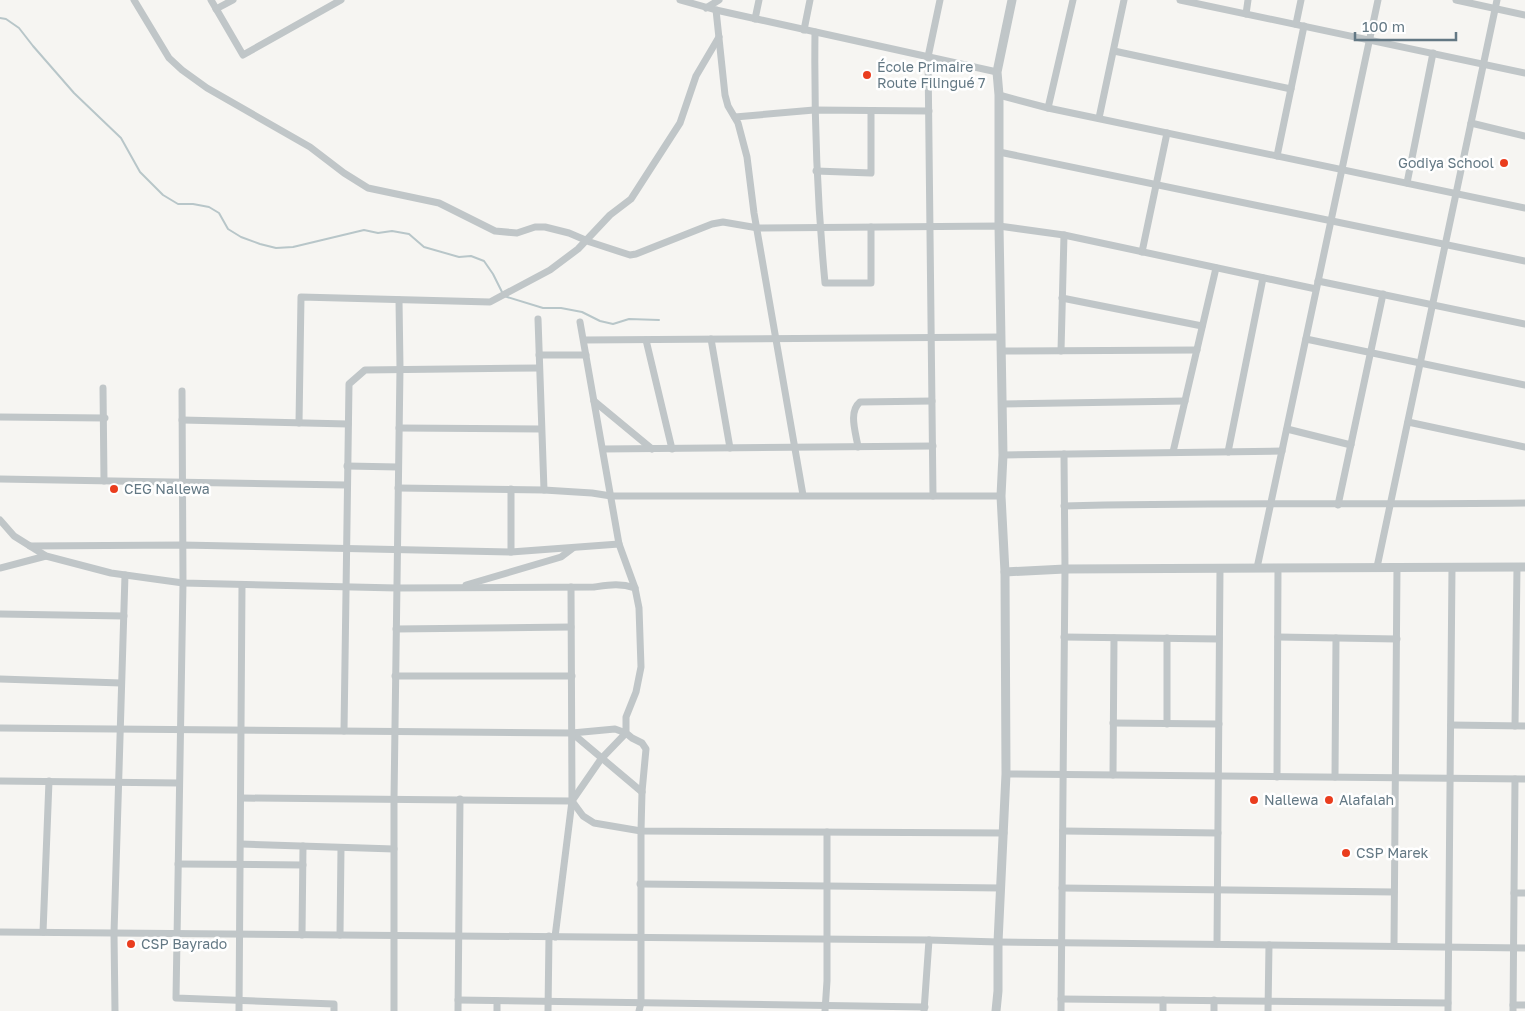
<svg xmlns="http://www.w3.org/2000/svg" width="1525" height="1011" viewBox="0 0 1525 1011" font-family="'Golos Text',sans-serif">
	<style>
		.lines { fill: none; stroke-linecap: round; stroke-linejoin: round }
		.stream { stroke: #b8c6c9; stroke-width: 2 }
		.minor { stroke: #c0c6c8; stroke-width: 7 }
		.tertiary { stroke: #c0c6c8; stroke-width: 9 }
		.poi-dot { fill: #ea3d1e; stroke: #fff; stroke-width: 2 }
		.labels { text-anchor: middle; stroke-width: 5; stroke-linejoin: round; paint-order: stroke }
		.poi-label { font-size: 14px; fill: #637884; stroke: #fff; text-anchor: start }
	</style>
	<rect width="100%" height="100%" fill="#f6f5f2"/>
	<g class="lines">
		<g class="stream">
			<path d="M0,18l6,1 13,9 14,18 41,47 47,45 19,34 23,23 15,9h15l16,3 10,6 9,16 13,8 19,7 16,4 17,-1 71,-17 14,3 14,-2 17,3 15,13 35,10 12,-1 13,5 9,13 9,18"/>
			<path d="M504,296l39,12h18l21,4 18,9 13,3 16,-5 30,1"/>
		</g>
		<g class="minor">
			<path d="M134,0l35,58 13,12 25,18 103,59 34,26 24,15 71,15 56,28 22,2 18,-6h10l24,6 21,9 40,13 6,-1 76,-30 11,-2 35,6 241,-2 65,9 252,54"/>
			<path d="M211,0l32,55 98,-55"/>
			<path d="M680,0l36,10 281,62"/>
			<path d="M1180,0l345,73"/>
			<path d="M1456,0l69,15"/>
			<path d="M706,8l13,-8"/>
			<path d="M216,9l17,-9"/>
			<path d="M716,10l9,85 3,11 10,17 9,34 7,56 49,282"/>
			<path d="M1246,14l2,-14"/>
			<path d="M755,19l4,-19"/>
			<path d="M1296,24l5,-24"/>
			<path d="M804,30l6,-30"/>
			<path d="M815,32c-1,85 2,167 10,251h46v-56"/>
			<path d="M1114,51l177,38"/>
			<path d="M999,95l49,13 477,100"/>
			<path d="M1048,108l25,-108"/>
			<path d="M735,117l79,-7 115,1"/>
			<path d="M1099,118l25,-118"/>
			<path d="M1471,123l54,13"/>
			<path d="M999,152l526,109"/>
			<path d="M1277,156l27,-130"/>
			<path d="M816,171l55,2v-62"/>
			<path d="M1407,183l26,-130"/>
			<path d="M1142,252l25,-119"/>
			<path d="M1318,281l207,43"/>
			<path d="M1062,298l140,28"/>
			<path d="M538,319l6,171"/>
			<path d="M580,322l39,222 16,44 4,20 2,59 -5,25 -10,25v16l6,5 10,5 4,6 -4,43 -1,39v172l-2,8"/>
			<path d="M711,339l19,109"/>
			<path d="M1306,339l219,46"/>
			<path d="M584,340l417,-3"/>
			<path d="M646,340l26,109"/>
			<path d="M1002,351l195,-1"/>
			<path d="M1061,351l3,-116"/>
			<path d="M539,355h47"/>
			<path d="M103,388l1,93"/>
			<path d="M182,391l1,192 -7,415 158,6v7"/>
			<path d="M594,401l58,48"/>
			<path d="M1002,404l183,-3"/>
			<path d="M0,417l105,1"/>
			<path d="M182,420l166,4"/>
			<path d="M1408,422l117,25"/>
			<path d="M299,423l2,-126 189,5 60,-32 28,-21 32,-34 21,-16 49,-76 16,-47 23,-39"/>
			<path d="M399,428l142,1"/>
			<path d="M1287,429l64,16"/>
			<path d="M858,447c-2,-14 -10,-35 2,-45l72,-1"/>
			<path d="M603,449l330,-3"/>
			<path d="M1173,452l43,-184"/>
			<path d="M1228,452l35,-174"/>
			<path d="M1003,455l279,-4"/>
			<path d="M347,466l51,1"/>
			<path d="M0,479l346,6"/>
			<path d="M398,488l146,2 48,3 19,3h390"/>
			<path d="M511,489v63"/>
			<path d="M933,496l-5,-439 12,-57"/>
			<path d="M1338,505l45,-211"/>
			<path d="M1064,506c154,-4 307,-1 461,-3"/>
			<path d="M0,520l14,16 32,20 65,17 72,10 214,5 197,-1c15,-2 26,-4 41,1"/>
			<path d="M30,546l152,-1 329,7 108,-8"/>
			<path d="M1377,567l120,-567"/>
			<path d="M0,568l46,-12"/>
			<path d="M1257,568l121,-568"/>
			<path d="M466,585l95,-28 12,-9"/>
			<path d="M0,614l124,2"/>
			<path d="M396,629l175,-2"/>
			<path d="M1064,637l155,2"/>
			<path d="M1278,637l119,2"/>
			<path d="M395,676h177"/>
			<path d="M0,679l121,4"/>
			<path d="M1113,723l106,1"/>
			<path d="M1167,724v-86"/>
			<path d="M1451,725l74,1"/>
			<path d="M1515,726l2,-159"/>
			<path d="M0,728l572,5 43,-4 11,4 -25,26 -29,42"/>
			<path d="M344,731l5,-347 16,-14 174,-2"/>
			<path d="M572,733l70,59"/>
			<path d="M1006,774l519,5"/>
			<path d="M1113,775l1,-137"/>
			<path d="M1277,777l1,-209"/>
			<path d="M1335,777l1,-139"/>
			<path d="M0,781l179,2"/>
			<path d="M241,798l331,3 11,15 11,7 47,8 363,2"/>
			<path d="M1063,831l155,2"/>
			<path d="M241,844l153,5"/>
			<path d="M178,864l125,1"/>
			<path d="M640,884l361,4"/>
			<path d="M1062,888l332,4"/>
			<path d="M1514,893h11"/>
			<path d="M0,932l929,8 69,2 527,6"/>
			<path d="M43,932l6,-151"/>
			<path d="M302,935l1,-89"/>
			<path d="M340,935l1,-87"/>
			<path d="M555,937l17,-136 -1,-214"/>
			<path d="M1217,944l3,-375"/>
			<path d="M1394,946l3,-379"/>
			<path d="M1061,999l387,4"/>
			<path d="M458,1000l467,7"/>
			<path d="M1513,1005h12"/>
			<path d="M115,1011l-1,-78 11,-358"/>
			<path d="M239,1011l3,-426"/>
			<path d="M394,1011v-212l6,-431 -1,-68"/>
			<path d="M458,1011l2,-212"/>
			<path d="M497,1011v-10"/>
			<path d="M548,1011l1,-75"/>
			<path d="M825,1011l2,-30v-149"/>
			<path d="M924,1011l5,-71"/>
			<path d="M1061,1011l4,-442 -1,-115"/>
			<path d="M1163,1011v-11"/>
			<path d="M1214,1011v-11"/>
			<path d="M1268,1011l1,-66"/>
			<path d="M1448,1011l4,-444"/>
			<path d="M1513,1011l2,-232"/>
		</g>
		<g class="tertiary">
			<path d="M1005,572l60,-3 460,-2"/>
			<path d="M996,1011l2,-20v-49l8,-168 -1,-202 -4,-76 2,-41 -4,-229v-131l-2,-23 15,-72"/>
		</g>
	</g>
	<g class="poi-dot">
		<circle cx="867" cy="75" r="5"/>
		<circle cx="1504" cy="163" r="5"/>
		<circle cx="114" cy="489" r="5"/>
		<circle cx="1254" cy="800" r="5"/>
		<circle cx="1329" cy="800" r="5"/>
		<circle cx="1346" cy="853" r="5"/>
		<circle cx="131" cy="944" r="5"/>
	</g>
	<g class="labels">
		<g class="poi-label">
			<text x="877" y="72">École Primaire<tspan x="877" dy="16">Route Filingué 7</tspan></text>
			<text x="1494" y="168" text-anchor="end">Godiya School</text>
			<text x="124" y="494">CEG Nallewa</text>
			<text x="1264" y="805">Nallewa</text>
			<text x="1339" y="805">Alafalah</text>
			<text x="1356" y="858">CSP Marek</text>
			<text x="141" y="949">CSP Bayrado</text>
		</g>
	</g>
	<path d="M1355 32v8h101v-8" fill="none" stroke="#637884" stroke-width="2.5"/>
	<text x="1362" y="32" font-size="15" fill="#637884" stroke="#ffffff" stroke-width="4" paint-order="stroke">100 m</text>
</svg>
